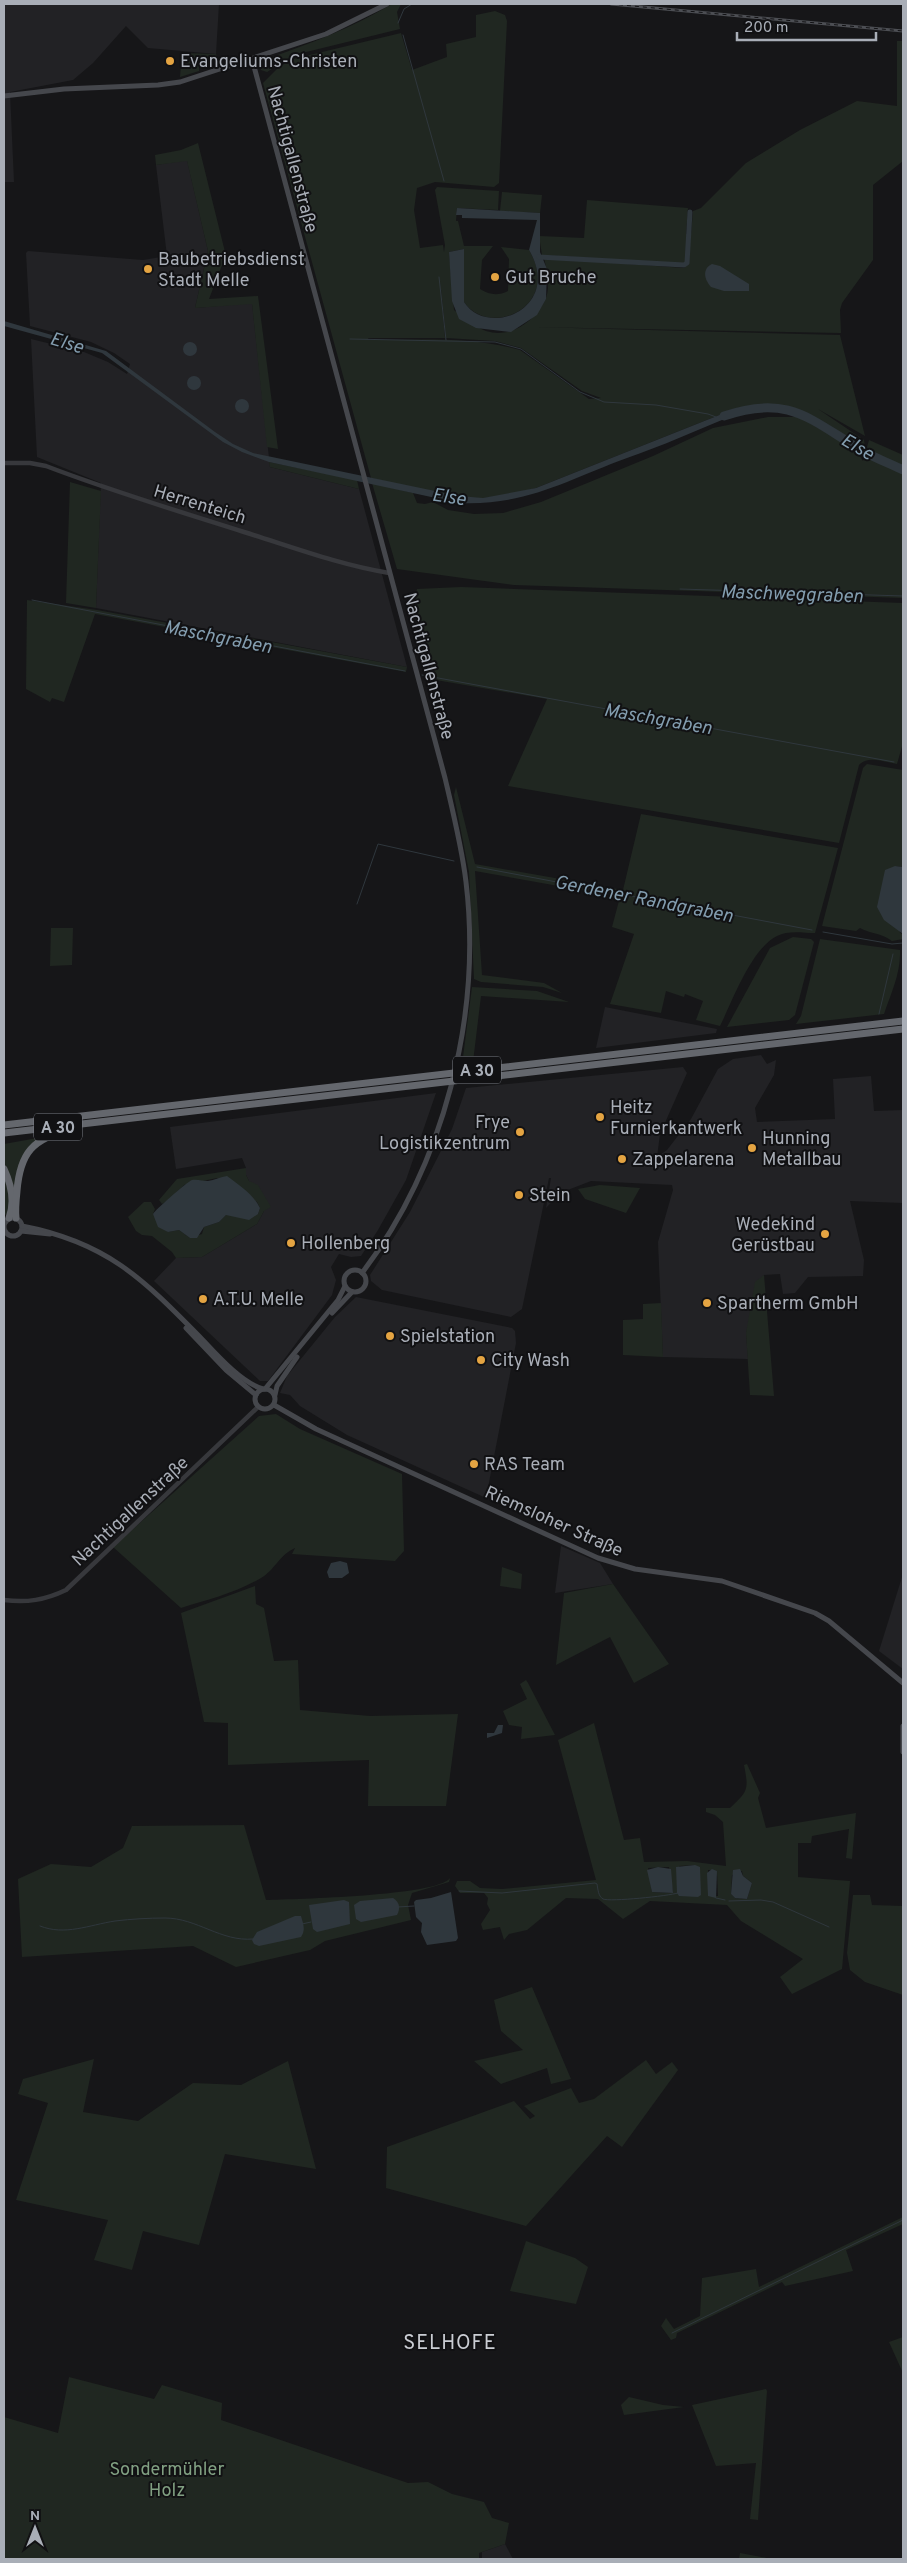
<svg xmlns="http://www.w3.org/2000/svg" width="907" height="2563" viewBox="0 0 907 2563" font-family="Overpass,sans-serif">
	<style>
		.built { fill: #222225 }
		.green { fill: #202721; fill-rule: evenodd }
		.water { fill: #2f373d }
		.lines { fill: none; stroke-linecap: round; stroke-linejoin: round }
		.stream { stroke: #2f373d; stroke-width: 1 }
		.canal { stroke: #2f373d; stroke-width: 5 }
		.river { stroke: #2f373d; stroke-width: 9 }
		.tertiary { stroke: #37383c; stroke-width: 4.5 }
		.secondary { stroke: #45474c; stroke-width: 5 }
		.motorway { stroke: #64676d; stroke-width: 7 }
		.rail-casing { stroke: #4c4e53; stroke-width: 3 }
		.rail { stroke: #111113; stroke-width: 1; stroke-dasharray: 4; stroke-linecap: butt }
		.poi-dot { fill: #e4a442; stroke: #111113; stroke-width: 2 }
		.labels { text-anchor: middle; stroke-width: 4; stroke-linejoin: round; paint-order: stroke }
		.shield { fill: #111113; stroke: #7b7f86; stroke-width: 1 }
		.shield-label { font-size: 16px; font-weight: bold; fill: #a9aeb7 }
		.poi-label { font-size: 18px; fill: #a9aeb7; stroke: #111113; text-anchor: start }
		.street-label { font-size: 18px; fill: #a9aeb7; stroke: #111113 }
		.park-label { font-size: 18px; fill: #81a082; stroke: #111113 }
		.water-label { font-size: 19px; font-style: italic; fill: #839daf; stroke: #111113 }
		.quarter-label { font-size: 20px; letter-spacing: 1px; fill: #cacdd3; stroke: #111113 }
	</style>
	<rect width="100%" height="100%" fill="#161618"/>
	<g class="built">
		<path d="M4,4h215l-3,50 -68,-6 -22,-22 -33,37 -20,17 -63,12 4,90h-10z"/>
		<path d="M187,160l21,91 -13,57 57,-5 18,164 89,22 48,178 -311,-59 5,-125 -64,-26 -6,-118 53,13 24,10 19,12 3,-10 -16,-11 -23,-11 -61,-16 -4,-73 2,-2 115,9 24,-4 -11,-91z"/>
		<path d="M605,1007l112,22 -1,4 -120,15z"/>
		<path d="M761,1055l6,9 9,-4 -2,15 -19,33 2,14 78,-3 -2,-40 38,-3 3,35 29,-1v93l-53,-2 14,59 -1,16 -55,1 -13,16 -12,1 -3,-20 -16,1 -18,58 2,26 -85,-2 -5,-115 15,-52 -1,-5 -81,-4 -31,12 -14,15 5,-30h-2l-27,131 -11,8 -129,-27 -11,-9 -1,-6 40,-63 42,-83 14,-41 217,-21 4,6 -27,61 -3,23 10,-7 24,-31 27,-50 15,-10z"/>
		<path d="M436,1093l-30,87 -28,50 -17,26 -10,1 -12,-3 -8,13 5,13 -4,15 -64,86h-8l-106,-100 22,-23 26,-1 55,-33 7,-13 -18,-36v-7l-4,-10 -66,11 -6,-42z"/>
		<path d="M356,1297l156,31 3,3 1,12 -30,155 -139,-63 -47,-29 -10,-11 -10,-2 7,-17 48,-59z"/>
		<path d="M561,1546l39,17 13,21 -58,9z"/>
		<path d="M903,1574v95l-24,-18z"/>
		<path d="M505,2544l8,15h-31v-7z"/>
	</g>
	<g class="green">
		<path d="M392,4h9l-4,8 3,17 -106,26 -27,17 -6,-2 -1,-4 7,-7c44,-16 85,-31 125,-55z"/>
		<path d="M495,11l10,4 2,6 -8,162 -5,4 -59,-5 -18,6 -3,22 6,38 23,-3 1,7 1,-7 -10,-55 2,-3 62,4 -1,19 -41,-2 -1,13h2l6,25h29l-11,14 -2,29c10,6 18,7 28,2l1,-32 -8,-12 28,3c34,57 -40,89 -65,52v-53l-15,3 5,58c9,6 21,17 32,21 25,8 49,-10 59,-31 6,-12 2,-30 -1,-42l140,10 4,-4 -146,-9 -3,-19 45,2 3,-38 101,8 -2,26h5l2,-23 8,-3 45,-45 54,-33 57,-29 40,5v-65h6v120l-30,24v75l-31,43 -2,7 1,23 -308,-6 307,8 25,101 -47,-27 46,31 1,8c-48,-29 -69,-49 -128,-40l-201,80c-17,4 -35,10 -53,10 -37,1 -76,-12 -112,-20l-108,-395 16,-16 14,-8 108,-26 11,37 35,-13 -1,-13 30,-7v-22zM440,280l6,58 49,3 26,7 61,43 19,7 -12,1 -69,-49c-49,-14 -101,-10 -151,-10l-1,-2h77z"/>
		<path d="M182,53l34,1 2,6 -19,6v5l-19,6z"/>
		<path d="M198,143l27,109 -1,8 -15,39 49,-3 20,153 -11,-2 -15,-143 -57,4 13,-57 -21,-90 -31,4 -1,-10 26,-5z"/>
		<path d="M502,192l40,3 -2,18 -40,-2z"/>
		<path d="M768,417h31l56,32 8,12 6,-21 34,15v143l-389,-13 -117,-16 -25,-86 41,10 4,10 8,1 8,-2 15,8 26,4 29,-1 38,-11 112,-46 60,-28z"/>
		<path d="M269,462l88,18 2,9 -89,-22z"/>
		<path d="M70,482l31,9 -5,117 -30,-5z"/>
		<path d="M461,587l442,16v140l-6,21c-13,-2 -29,-9 -38,1l-20,78 -331,-57 39,-87 -117,-20 -17,-71 4,-19z"/>
		<path d="M27,600l70,10 310,57 -1,5 -311,-58 -31,88 -12,-4 -2,4 -24,-13z"/>
		<path d="M867,764l36,6v97l-8,-1 5,67 3,1v5l-11,2c-10,-8 -21,-7 -32,-13l-4,3 -34,-5 41,-158z"/>
		<path d="M456,787l19,77 148,26 18,-76 197,34 -23,85c-12,0 -27,-3 -38,3 -26,13 -44,64 -57,90l-24,-6 7,-19 -18,-7 -1,3 -18,-6 -5,22 -51,-9 24,-70 -22,-7 8,-30 -145,-26 7,104 62,8 18,10 -19,-6 -62,-5 -7,-3 -5,-107 -15,-77z"/>
		<path d="M51,928h22l-1,37 -22,1z"/>
		<path d="M793,937l18,2 3,3 -19,73 -6,5 -62,7 43,-79z"/>
		<path d="M820,939l80,11c1,23 -9,43 -16,64l-88,10 5,-8z"/>
		<path d="M472,987l65,4 32,11 -88,-6 -8,66 -11,3z"/>
		<path d="M54,1135l-19,11 -11,16 -17,51 -3,3v-72z"/>
		<path d="M246,1168v7l3,6 9,4 13,22 -7,4 -7,13 -55,33 -26,1 -4,-6 -20,-16 -10,-1 -6,-4 -8,-14 16,-15h7l4,7 -2,5 15,18 11,-2 11,8 12,-4 2,-7 15,-5 7,-7 32,-1 2,-6 -3,-6 -40,-24 -33,7 -10,12 -12,7 -3,-4 18,-21z"/>
		<path d="M600,1185l40,3 -14,25 -41,-14 -7,-10z"/>
		<path d="M764,1275l10,121 -24,-1 -4,-62 9,-51z"/>
		<path d="M661,1303l2,54 -40,-2v-35l20,-1v-15z"/>
		<path d="M276,1414l24,15 102,45 2,77 -9,10 -103,-7 3,-6c-16,7 -20,22 -34,30 -25,15 -54,22 -80,30l-68,-61 146,-131z"/>
		<path d="M502,1567l20,7 -1,15 -21,-3z"/>
		<path d="M613,1584l56,80 -35,19 -24,-46 -54,28 8,-72z"/>
		<path d="M255,1586l1,18 8,4 10,53 24,-1 2,50 70,6 88,-2 -12,92h-78l1,-46 -141,5v-42l-24,-1 -23,-109z"/>
		<path d="M526,1680l2,3 27,52 -34,4 1,-12 -13,-2 -6,-14 24,-12 -7,-15z"/>
		<path d="M594,1723l30,117 16,-2 4,24 43,-1 39,5 -3,-44 -8,-7 -9,-3v-4h24c18,-17 19,-18 14,-43l3,-1 13,29 -2,5 8,30 90,-15 -4,46 -6,-1 3,-29 -37,7 -1,7h-13v34l52,4 -8,88 -50,25 -12,-17 23,-18 -62,-38 -14,-16 -77,-4 -27,18 -25,-20 -32,-1 -39,32 -18,4 -5,6 -4,-13 -17,3 -2,-6 9,-14 -3,-6 1,-6 -4,-5h-24l-5,-7 2,-5h13l10,7 22,1 94,-9 -38,-140zM695,1865l6,30 -22,-29zM669,1867l4,26 -21,-1 -4,-24zM708,1870l9,1 1,25h-10zM742,1871l1,5 9,7 -5,16 -12,-1 -4,-4 1,-19z"/>
		<path d="M244,1825l22,75c29,-1 171,-4 184,-22l-1,4 -37,11 -4,12 3,15 -86,21 -15,9 -74,17 -43,-21 -171,11 -4,-78 33,-15 40,3 32,-19 9,-22z"/>
		<path d="M853,1895h17l2,10 31,1v89l-38,-13 -15,-12 -3,-17z"/>
		<path d="M532,1987l39,92 -20,5 -4,-16 -46,16 -27,-23 49,-11 -22,-19 -7,-31z"/>
		<path d="M94,2059l-11,53 55,9 55,-38 48,2 47,-24 28,108 -91,-15 -26,91 -56,-14 -11,39 -38,-10 14,-40 -92,-20 32,-97 -30,-9 5,-15z"/>
		<path d="M646,2060l10,14 16,-12 6,8 -56,77 -15,-11 -81,90 -140,-38 1,-41 127,-46 16,18 5,-3 -11,-10 47,-18 8,15 15,-4z"/>
		<path d="M903,2217v7l-57,26 7,21 -68,15 -3,-4 -105,51 -1,5 -5,2 -10,-14 5,-8 8,11 26,-13 2,-38 54,-9 3,18z"/>
		<path d="M526,2241l49,17 13,9 -12,37 -66,-13z"/>
		<path d="M903,2337v36l-14,-31z"/>
		<path d="M69,2377l85,22 8,-14 60,18 -1,17 187,63 20,-1 24,12 32,8 8,16 17,5 -4,21 -26,9v6h-475v-142l54,16z"/>
		<path d="M766,2389l1,2 -9,129 -8,-1 6,-56 -40,3 -24,-61z"/>
		<path d="M629,2397l34,8 21,2 -60,8 -3,-10z"/>
		<path d="M740,2553l27,5v1h-28z"/>
	</g>
	<g class="water">
		<path d="M457,208l83,5v39l7,17 -1,30 -9,16 -26,17 -35,-4 -17,-9 -7,-18 -3,-49 15,-3v53c24,37 99,6 65,-52l8,-30 -75,-2v-3h-6z"/>
		<path d="M712,264l8,2 29,18v7h-25l-13,-4c-7,-8 -9,-18 1,-23z"/>
		<path d="M4,321l102,30 109,81 18,12 20,9 206,43 24,2 53,-10 201,-80 -5,8c-35,14 -70,30 -105,42 -60,22 -101,48 -168,45l-190,-41 -27,-10 -19,-10 -121,-89 -98,-27z"/>
		<circle cx="190" cy="349" r="7"/>
		<circle cx="194" cy="383" r="7"/>
		<circle cx="242" cy="406" r="7"/>
		<path d="M895,866l8,1v67l-19,-14 -7,-13 8,-37z"/>
		<path d="M227,1176c13,10 26,18 33,32l-2,6 -9,6 -23,-5 -7,7 -15,5 -7,11h-7l-11,-8 -11,2 -10,-5 -5,-13c1,-3 35,-33 39,-34 5,-1 11,1 16,1 6,-1 13,-4 19,-5z"/>
		<path d="M340,1561l7,2 2,10 -7,5h-13l-2,-6 4,-9z"/>
		<path d="M498,1725h5l-1,8 -15,5v-5h7z"/>
		<path d="M695,1865l5,2 1,28 -3,2 -19,-1 -2,-3 -1,-26z"/>
		<path d="M658,1867l13,2 2,24 -21,-1 -5,-22z"/>
		<path d="M712,1869l5,2 -1,27 -8,-2 -1,-23z"/>
		<path d="M740,1869l3,7 9,7 -5,16 -12,-1 -4,-4 2,-24z"/>
		<path d="M451,1892l7,46 -2,3 -29,4 -6,-13 1,-9 -6,-6 -2,-15 2,-2 15,-2z"/>
		<path d="M393,1898c6,4 8,9 4,17l-36,7 -5,-3 -2,-14 6,-4z"/>
		<path d="M344,1900l5,2 1,22 -33,8 -4,-3 -4,-24z"/>
		<path d="M295,1916h6c2,7 5,14 0,21l-42,9 -5,-2 -2,-4 5,-8z"/>
	</g>
	<g class="lines">
		<g class="stream">
			<path d="M398,23l6,-14 8,-5"/>
			<path d="M403,35l41,146"/>
			<path d="M439,277l7,63"/>
			<path d="M350,339l145,3 26,7 59,43 24,10 52,3 52,9 8,3"/>
			<path d="M680,589l223,7"/>
			<path d="M32,600l373,71"/>
			<path d="M422,675l472,87"/>
			<path d="M477,867l335,63"/>
			<path d="M357,904l21,-60 76,17"/>
			<path d="M823,932l69,12 11,-1"/>
			<path d="M879,1014l14,-60"/>
			<path d="M459,1891l43,2 93,-10 2,1c1,5 1,12 6,15 7,3 65,-3 75,-6"/>
			<path d="M716,1898l9,2"/>
			<path d="M729,1901l32,-1 12,2 56,25"/>
			<path d="M398,1907l16,-1"/>
			<path d="M302,1924l9,-2"/>
			<path d="M40,1926c25,10 49,-1 75,-5 16,-2 34,-3 50,-3 32,0 56,24 88,21"/>
			<path d="M672,2333l231,-113"/>
		</g>
		<path class="canal" d="M539,257l145,8 3,-2 3,-51"/>
		<path class="river" d="M724,416c67,-23 88,6 141,36 12,7 26,12 38,18"/>
		<g class="tertiary">
			<path d="M4,463h26l16,3c65,25 132,45 198,66 48,15 96,33 145,41"/>
			<path d="M4,1600c23,3 41,0 62,-10l192,-183"/>
		</g>
		<g class="secondary">
			<path d="M252,59l193,719c8,34 17,70 21,104 16,134 -22,283 -104,391"/>
			<path d="M4,96l60,-7 94,-4 22,-3 146,-48 61,-30"/>
			<circle cx="13" cy="1227" r="9"/>
			<path d="M22,1226c84,16 120,52 177,110 16,17 42,47 64,53"/>
			<path d="M21,1231l29,3"/>
			<circle cx="355" cy="1281" r="11"/>
			<path d="M332,1313l20,-21"/>
			<path d="M186,1328l40,42 30,25"/>
			<circle cx="265" cy="1399" r="10"/>
			<path d="M265,1389l73,-89 7,-14"/>
			<path d="M275,1395l2,-9 20,-29"/>
			<path d="M274,1405l42,24 282,129 37,11 87,12 93,32 14,8 74,62"/>
			<path d="M903,1726v26"/>
		</g>
		<g class="motorway">
			<path d="M4,1125l899,-104"/>
			<path d="M4,1133l899,-104"/>
			<path d="M4,1169c7,15 11,33 5,49"/>
			<path d="M16,1218c-1,-9 0,-18 1,-27 3,-38 16,-53 53,-61"/>
		</g>
		<defs>
			<path id="rail" d="M611,4l292,27"/>
		</defs>
		<use href="#rail" class="rail-casing"/>
		<use href="#rail" class="rail"/>
	</g>
	<g class="poi-dot">
		<circle cx="170" cy="61" r="5"/>
		<circle cx="148" cy="269" r="5"/>
		<circle cx="495" cy="277" r="5"/>
		<circle cx="600" cy="1117" r="5"/>
		<circle cx="520" cy="1132" r="5"/>
		<circle cx="752" cy="1148" r="5"/>
		<circle cx="622" cy="1159" r="5"/>
		<circle cx="519" cy="1195" r="5"/>
		<circle cx="825" cy="1234" r="5"/>
		<circle cx="291" cy="1243" r="5"/>
		<circle cx="203" cy="1299" r="5"/>
		<circle cx="707" cy="1303" r="5"/>
		<circle cx="390" cy="1336" r="5"/>
		<circle cx="481" cy="1360" r="5"/>
		<circle cx="474" cy="1464" r="5"/>
	</g>
	<g class="labels">
		<g class="shield">
			<rect x="453" y="1056.5" width="48" height="27" rx="4"/>
			<rect x="34" y="1113.5" width="48" height="27" rx="4"/>
		</g>
		<g class="shield-label">
			<text x="477" y="1076">A 30</text>
			<text x="58" y="1133">A 30</text>
		</g>
		<g class="poi-label">
			<text x="180" y="67">Evangeliums-Christen</text>
			<text x="158" y="265">Baubetriebsdienst<tspan x="158" dy="21">Stadt Melle</tspan></text>
			<text x="505" y="283">Gut Bruche</text>
			<text x="610" y="1113">Heitz<tspan x="610" dy="21">Furnierkantwerk</tspan></text>
			<text x="510" y="1128" text-anchor="end">Frye<tspan x="510" dy="21">Logistikzentrum</tspan></text>
			<text x="762" y="1144">Hunning<tspan x="762" dy="21">Metallbau</tspan></text>
			<text x="632" y="1165">Zappelarena</text>
			<text x="529" y="1201">Stein</text>
			<text x="815" y="1230" text-anchor="end">Wedekind<tspan x="815" dy="21">Gerüstbau</tspan></text>
			<text x="301" y="1249">Hollenberg</text>
			<text x="213" y="1305">A.T.U. Melle</text>
			<text x="717" y="1309">Spartherm GmbH</text>
			<text x="400" y="1342">Spielstation</text>
			<text x="491" y="1366">City Wash</text>
			<text x="484" y="1470">RAS Team</text>
		</g>
		<g class="street-label">
			<text transform="translate(293 159) rotate(75)" y="6">Nachtigallenstraße</text>
			<text transform="translate(200 504) rotate(17)" y="6">Herrenteich</text>
			<text transform="translate(429 666) rotate(75)" y="6">Nachtigallenstraße</text>
			<text transform="translate(130 1511) rotate(-43)" y="6">Nachtigallenstraße</text>
			<text transform="translate(554 1521) rotate(24)" y="6">Riemsloher Straße</text>
		</g>
		<g class="park-label">
			<text x="167" y="2475">Sondermühler<tspan x="167" dy="21">Holz</tspan></text>
		</g>
		<g class="water-label">
			<text transform="translate(67 342) rotate(17)" y="7">Else</text>
			<text transform="translate(858 446) rotate(30)" y="7">Else</text>
			<text transform="translate(449 496) rotate(8)" y="7">Else</text>
			<text transform="translate(792 593) rotate(2)" y="7">Maschweggraben</text>
			<text transform="translate(218 636) rotate(11)" y="7">Maschgraben</text>
			<text transform="translate(658 718) rotate(10)" y="7">Maschgraben</text>
			<text transform="translate(644 898) rotate(11)" y="7">Gerdener Randgraben</text>
		</g>
		<g class="quarter-label">
			<text x="450" y="2349">SELHOFE</text>
		</g>
	</g>
	<rect width="907" height="2563" fill="none" stroke="#a9aeb7" stroke-width="10"/>
	<g transform="translate(35 2528)" stroke="#111113" stroke-width="4" paint-order="stroke">
	<path d="M0-4L9 19L0 12L-9 19Z" fill="#a9aeb7"/>
	<text y="-8" font-size="14" font-weight="bold" text-anchor="middle" fill="#a9aeb7">N</text>
	</g>
	<path d="M737 32v8h139v-8" fill="none" stroke="#a9aeb7" stroke-width="2.5"/>
	<text x="744" y="32" font-size="15" fill="#a9aeb7" stroke="#111113" stroke-width="4" paint-order="stroke">200 m</text>
</svg>
